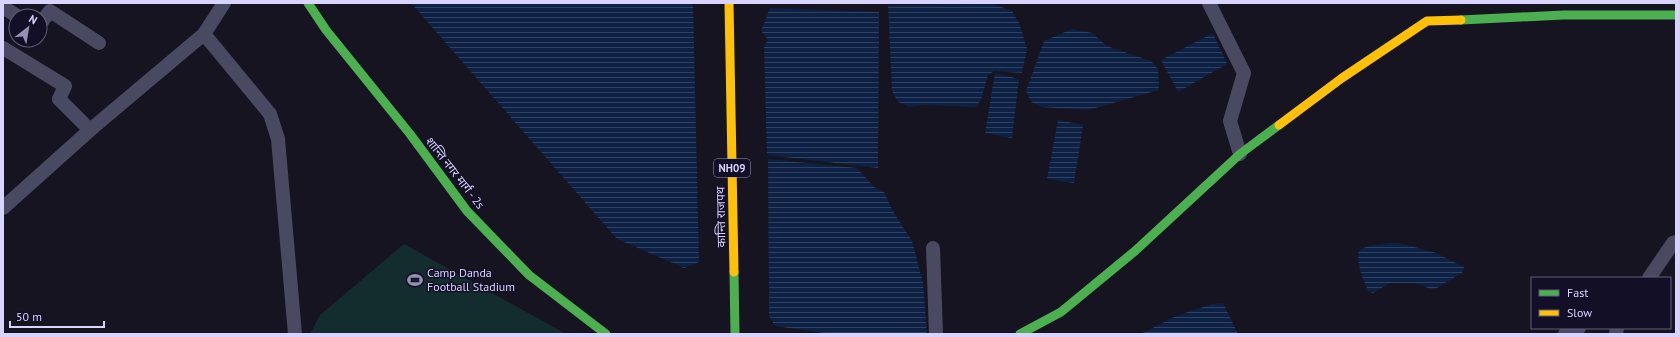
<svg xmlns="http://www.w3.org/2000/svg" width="1679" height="337" viewBox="0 0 1679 337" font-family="'PT Sans','Noto Sans Devanagari',sans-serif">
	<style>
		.garden { fill: #132c2d }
		.water { fill: url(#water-rules) }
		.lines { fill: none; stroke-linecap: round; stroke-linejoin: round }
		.street { stroke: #4a4962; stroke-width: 14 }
		.fast { stroke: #4caf50; stroke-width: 9 }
		.slow { stroke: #ffc107; stroke-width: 9 }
		.labels { text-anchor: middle; stroke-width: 3; stroke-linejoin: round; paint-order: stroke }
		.shield { fill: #130f26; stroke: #9e99be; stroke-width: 1 }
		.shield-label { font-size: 11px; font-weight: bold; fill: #d9d4ff }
		.street-label { font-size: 12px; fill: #d9d4ff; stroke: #130f26 }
		.poi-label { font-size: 12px; fill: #d9d4ff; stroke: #130f26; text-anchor: start }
	</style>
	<defs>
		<pattern id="water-rules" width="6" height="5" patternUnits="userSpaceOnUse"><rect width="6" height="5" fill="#0d2144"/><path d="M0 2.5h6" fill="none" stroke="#304060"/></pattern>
	</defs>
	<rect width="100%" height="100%" fill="#161421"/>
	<path class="garden" d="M404,244l162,90h-256l10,-19z"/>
	<g class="water">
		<path d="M411,3h282l6,259 -15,6 -67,-29z"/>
		<path d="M994,4l18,7 7,12 8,26 -5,24 -28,-2 -6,4 -7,25 -6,7 -51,-2 -14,2 -12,-5 -6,-11 -4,-86z"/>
		<path d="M770,8l109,4 -1,156 -111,-13 -3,-109 4,-6 -7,-9z"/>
		<path d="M1072,29l20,4 15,13 44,15 7,8 1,21 -71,20 -47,-3 -10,-5 -5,-11 18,-50z"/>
		<path d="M1213,33l14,31 -49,28 -17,-32z"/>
		<path d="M995,73l24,6 -7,59 -27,-5z"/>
		<path d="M1058,120l25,5 -9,58 -27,-4z"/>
		<path d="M768,159l89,9 17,19 10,5 10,21 18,28 11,42 4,51h-95l-57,-8 -6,-10z"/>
		<path d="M1389,243h11l36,10 28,14 -1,5 -26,16 -6,1 -15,-6h-26l-17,10 -5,-2c-5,-12 -12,-27 -9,-41l9,-4z"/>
		<path d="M1223,303l15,31h-97l35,-18 36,-12z"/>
	</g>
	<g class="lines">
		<g class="street">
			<path d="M1209,3l35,70 -14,48 10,33"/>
			<path d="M3,7l14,9"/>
			<path d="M40,24l10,-13 49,32"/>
			<path d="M204,34l66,80 8,25 17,195"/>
			<path d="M3,48l62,38 -6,13 31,31"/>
			<path d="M3,208l87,-78 114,-96 20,-31"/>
			<path d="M933,248l3,86"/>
			<path d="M1649,278l24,-35 3,-1"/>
			<path d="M1565,334l14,-6"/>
			<path d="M1616,334l1,-6"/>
		</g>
		<g class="fast">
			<path d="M308,3l18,27 84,104 57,77 62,64 77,59"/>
			<path d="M1461,20l102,-5h113"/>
			<path d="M734,272l1,62"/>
			<path d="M1020,334l41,-22 74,-61 105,-97 39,-29"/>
		</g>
		<g class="slow">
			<path d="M729,3l5,269"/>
			<path d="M1279,125l63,-47 85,-57 34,-1"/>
		</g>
	</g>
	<defs>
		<symbol id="stadium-bare" viewBox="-9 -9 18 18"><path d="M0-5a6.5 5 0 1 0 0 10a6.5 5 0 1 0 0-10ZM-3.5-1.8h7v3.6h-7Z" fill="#9591b1" stroke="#130f26" stroke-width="2.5" paint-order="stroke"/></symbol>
	</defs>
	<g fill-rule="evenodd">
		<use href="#stadium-bare" x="404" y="269" width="22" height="22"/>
	</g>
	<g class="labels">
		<rect class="shield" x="714" y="159" width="36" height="18" rx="3"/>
		<g class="shield-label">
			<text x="732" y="172">NH09</text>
		</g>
		<g class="street-label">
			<text transform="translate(455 173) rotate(52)" y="4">शान्ति नगर मार्ग - 2s</text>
			<text transform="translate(721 217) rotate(-91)" y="4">कान्ति राजपथ</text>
		</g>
		<g class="poi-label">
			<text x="427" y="277">Camp Danda<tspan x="427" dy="14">Football Stadium</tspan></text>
		</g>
	</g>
	<rect width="1679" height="337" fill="none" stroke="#d9d4ff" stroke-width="8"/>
	<rect x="1531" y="277" width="140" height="52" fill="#130f26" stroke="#625e7d"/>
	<rect x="1539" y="290" width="20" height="6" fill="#4caf50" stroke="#625e7d"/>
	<text x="1567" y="297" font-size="12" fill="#d9d4ff">Fast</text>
	<rect x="1539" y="310" width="20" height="6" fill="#ffc107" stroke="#625e7d"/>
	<text x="1567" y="317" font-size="12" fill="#d9d4ff">Slow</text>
	<g transform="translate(28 28) rotate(31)"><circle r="19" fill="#130f26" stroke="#625e7d"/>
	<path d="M0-3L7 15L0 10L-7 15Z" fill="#9591b1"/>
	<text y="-6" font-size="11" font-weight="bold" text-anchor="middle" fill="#d9d4ff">N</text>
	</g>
	<path d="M10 321v6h94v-6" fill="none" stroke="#d9d4ff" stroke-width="2"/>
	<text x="16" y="321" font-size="12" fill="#d9d4ff" stroke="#130f26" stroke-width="3" paint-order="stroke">50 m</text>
</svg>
